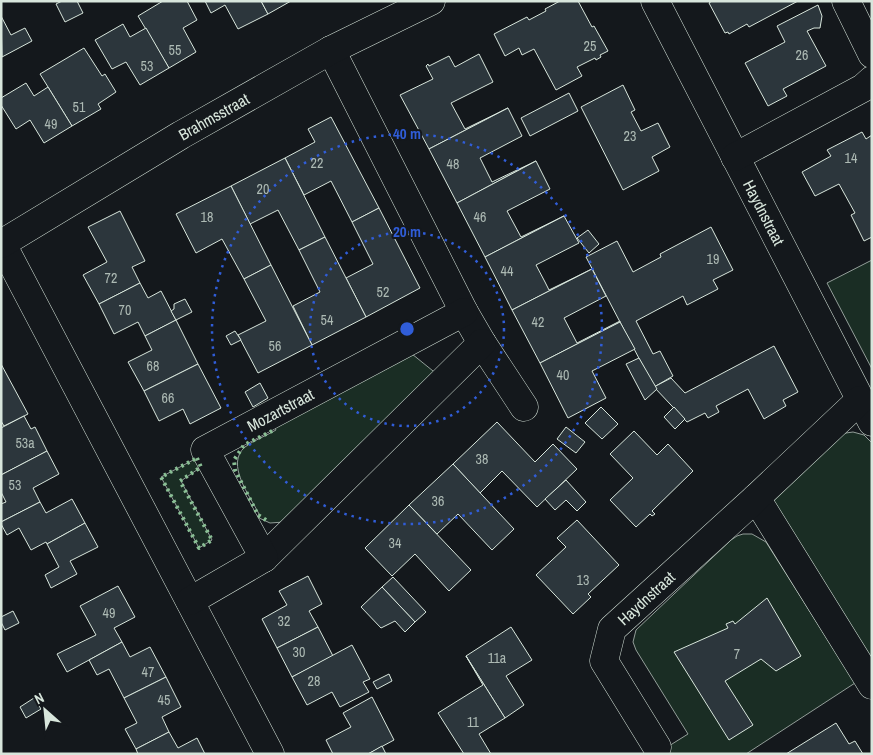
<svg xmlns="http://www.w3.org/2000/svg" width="873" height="755" viewBox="0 0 873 755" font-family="'Archivo Narrow',sans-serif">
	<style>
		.green { fill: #1a2d24; stroke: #939e99 }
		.building { fill: #2c363c; stroke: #d8e6dc }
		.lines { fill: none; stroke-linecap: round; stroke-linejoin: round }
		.minor-casing { stroke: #d8e6dc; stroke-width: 29 }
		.minor { stroke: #14181c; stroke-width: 28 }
		.hedge { stroke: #8ac095; stroke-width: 4; stroke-dasharray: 2.5 4; stroke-linecap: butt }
		.ring { fill: none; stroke: #305dd8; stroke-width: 2.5; stroke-dasharray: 2.5 5 }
		.labels { text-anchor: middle; stroke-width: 4; stroke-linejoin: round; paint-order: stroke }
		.number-label { font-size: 14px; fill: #adbab4 }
		.street-label { font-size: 16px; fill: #d8e6dc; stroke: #14181c }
		.centre { fill: #305dd8; stroke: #14181c; stroke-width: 2.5 }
		.ring-label { font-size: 15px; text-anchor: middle; font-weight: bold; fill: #305dd8; stroke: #14181c; stroke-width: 4; stroke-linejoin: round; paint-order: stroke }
	</style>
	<rect width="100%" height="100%" fill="#14181c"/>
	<g class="green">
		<path d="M872,260v109l-45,-86z"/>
		<path d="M412,354l26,21 -154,147 -14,1 -13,-6 2,-3c-9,-18 -34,-50 -14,-67 9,-7 21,-11 31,-17l-1,-2z"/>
		<path d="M853,432l11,3 8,8v224l-99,-165 6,-12 60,-56z"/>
		<path d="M197,458l4,9 -20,14 31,59 -13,8 -38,-71z"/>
		<path d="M743,534h9l14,8 89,141 -109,71h-90l32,-20 -52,-84 -3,-8 3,-12 95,-90 6,-4z"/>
	</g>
	<g class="building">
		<path d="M62,1h15l6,12 -18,9 -9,-18z"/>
		<path d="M163,1h24l10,19 -14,8 13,24 -27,16 -31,-52z"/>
		<path d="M205,1h56l7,13 -30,15 -13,-24 -14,8z"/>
		<path d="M261,1h30l-23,13z"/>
		<path d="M560,1h18l14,26 2,-1 14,25 -8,4 1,2 -5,3 -1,-2 -18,9 5,9 -26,14 -22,-41 -12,6 -3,-7 -14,8 -11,-22 33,-17 2,3 17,-9 -1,-2z"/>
		<path d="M712,1h86l-49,26 -2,-3 -18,10 -1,-2 -3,1 -16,-30z"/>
		<path d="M818,5l4,11 -2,12h-6l-7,3 19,35 -43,23 4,7 -19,10 -23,-43 40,-21 -8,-16z"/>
		<path d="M1,16l10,19 14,-7 7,13 -30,16z"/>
		<path d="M123,24l7,13 16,-9 23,40 -29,17 -14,-23 -14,7 -17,-29z"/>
		<path d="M84,48l18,28 3,-2 11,18 -18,12 3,5 -29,17 -32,-52z"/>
		<path d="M479,54l14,28 -42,21 14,26 43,-21 -79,41 -29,-54 33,-16 -7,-13 2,-2 1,2 20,-10 6,11z"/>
		<path d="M26,83l8,13 14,-9 24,39 -28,17 -14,-23 -14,9 -15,-24v-7z"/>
		<path d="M623,85l12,25 -4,2 10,19 17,-8 12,24 -18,10 7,14 -36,19 -42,-83z"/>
		<path d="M569,93l9,18 -48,25 -9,-18z"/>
		<path d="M508,108l14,28 -42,22 12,24 44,-21 -79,42 -28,-54z"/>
		<path d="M331,117l48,91 -27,14 -21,-41 -27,14 -19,-37 30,-16 -7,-13z"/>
		<path d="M862,132l4,7 6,-4v102l-8,4 -13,-26 4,-2 -16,-29 -24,12 -13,-24 29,-16 -4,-6z"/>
		<path d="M285,158l40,79 -26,13 -21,-40 -28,14 -19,-38z"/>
		<path d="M536,161l14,28 -43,22 14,26 43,-21 -79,41 -28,-54z"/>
		<path d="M231,186l40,79 -27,14 -22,-40 -26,14 -20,-39z"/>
		<path d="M379,208l41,80 -54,29 -20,-39 27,-14 -21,-42z"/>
		<path d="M120,211l25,50 -13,6 8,16 -41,21 -16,-29 24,-13 -19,-35z"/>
		<path d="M564,216l15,27 -43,22 9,17 4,8 43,-21 -80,41 -27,-53z"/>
		<path d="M711,227l22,43 -20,10 5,9 -31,16 -4,-9 -47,25 17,33 7,-3 13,25 -19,11 -68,-130 31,-16 16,31 28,-15 -1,-3z"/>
		<path d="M588,230l11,14 -10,9 -12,-15z"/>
		<path d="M325,237l41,80 -54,28 -19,-39 27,-14 -21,-42z"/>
		<path d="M271,265l41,80 -54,28 -20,-38 28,-14 -22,-42z"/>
		<path d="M592,269l14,27 -42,22 13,25 43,-22v1l-80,41 -28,-53z"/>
		<path d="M140,283l8,15 13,-7 15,29 -31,16 -7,-14 -24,12 -15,-30z"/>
		<path d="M185,299l7,13 -16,8 -5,-9 3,-2v-5z"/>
		<path d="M176,320l22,44 -54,27 -16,-29 24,-12 -7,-14z"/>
		<path d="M620,322l15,27 -43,22 14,27 -38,20 -28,-55z"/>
		<path d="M235,331l6,9 -10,5 -5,-9z"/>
		<path d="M774,346l24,46 -15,8 3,6 -22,13 -16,-30 -32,17 3,6 -11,6 -3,-5 -18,9 -33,-35 17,-9 14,15z"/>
		<path d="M639,358l18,31 -12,11 -19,-36z"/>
		<path d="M1,364l27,50 -24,12 -3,-5z"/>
		<path d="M198,364l23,44 -31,16 -7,-15 -24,12 -15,-30z"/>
		<path d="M260,383l8,15 -15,9 -8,-15z"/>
		<path d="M601,407l17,17 -16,15 -17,-16z"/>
		<path d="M674,407l11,12 -10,10 -11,-12z"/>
		<path d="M24,416l7,13 4,-2 12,24 -46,24v-47z"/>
		<path d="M497,422l38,40 18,-18 24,25 -40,38 -35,-36 -22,22 -27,-29z"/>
		<path d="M566,427l19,15 -9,11 -19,-14z"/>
		<path d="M634,431l23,24 11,-11 25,27 -41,40 3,3 -3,2 -2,-2 -14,13 -26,-27 23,-22 -23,-24z"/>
		<path d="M47,451l12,23 -26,14 7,14 -39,20v-18l5,-2 -5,-10v-17z"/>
		<path d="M453,464l61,65 -22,21 -34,-36 -21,20 -28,-29z"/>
		<path d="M566,480l20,22 -9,9 -11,-11 -11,10 -10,-11z"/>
		<path d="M72,499l13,24 -38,21 -1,-2 -15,8 -12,-22 -12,7 -6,-11v-2l39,-20 6,11z"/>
		<path d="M409,505l62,65 -22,21 -34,-37 -23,22 -27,-28z"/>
		<path d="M577,520l42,45 -31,29 3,3 -18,17 -37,-39 30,-28 -9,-9z"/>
		<path d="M85,523l13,24 -28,14 7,13 -26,14 -6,-13 14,-8 -12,-23z"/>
		<path d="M308,576l14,28 -13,7 9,16 -41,21 -15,-29 25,-14 -8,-14z"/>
		<path d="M393,577l33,35 -11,10 -33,-35z"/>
		<path d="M118,586l17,31 -21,11 8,14 -55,30 -10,-18 39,-19 -16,-29z"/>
		<path d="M382,587l33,35 -10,10 -10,-11 -14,7 -20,-21z"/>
		<path d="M767,598l34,58 -25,15 -15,-12 -36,22 28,44 -24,15 -55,-88 54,-24 -2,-4 7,-3 2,3z"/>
		<path d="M13,611l6,12 -14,7 -4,-8v-5z"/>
		<path d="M318,627l15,29 -41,21 -15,-29z"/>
		<path d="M511,627l21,33 -26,16 18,29 -19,13 -39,-62z"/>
		<path d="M122,642l8,15 20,-10 16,30 -42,21 -15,-29 -12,6 -8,-15z"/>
		<path d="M352,645l18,34 -7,3 6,10 -29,15 -8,-15 -25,13 -15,-28z"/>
		<path d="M466,656l39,62 -26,16 12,20h-27l-26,-41 45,-28z"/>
		<path d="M389,674l3,7 -15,8 -4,-7z"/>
		<path d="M166,677l15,30 -19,10 7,15 -33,17 -11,-20 12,-6 -13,-25z"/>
		<path d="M372,697l22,43 -26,14h-35l-7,-14 25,-13 -8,-14z"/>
		<path d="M34,698l7,11 -15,9 -6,-11z"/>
		<path d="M836,723l13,21 6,-3 8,13h-77z"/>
		<path d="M169,732l9,16 19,-10 8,16h-67l-2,-5z"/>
		<path d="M382,746l4,8h-18z"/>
	</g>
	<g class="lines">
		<defs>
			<g id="minor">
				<path id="s1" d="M655,1l217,421"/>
				<path d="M846,1l26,53"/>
				<path d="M331,50l133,262 18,31 42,64"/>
				<path d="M735,157l128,-69 9,-8"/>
				<path d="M1,242l269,512"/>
				<path id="s2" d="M1,244l180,-109 150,-85 100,-49"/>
				<path d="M756,498l116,187"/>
				<path d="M264,558l218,-215"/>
				<path id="s3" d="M190,601l74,-43 -59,-108 259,-138"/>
				<path id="s4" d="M657,747l-53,-86 8,-32 144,-131 104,-98"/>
			</g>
		</defs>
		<use href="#minor" class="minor-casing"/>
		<use href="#minor" class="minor"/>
		<g class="hedge">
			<path d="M197,458l4,9 -21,14 32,59 -13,8 -38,-71z"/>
			<path d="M266,520l-8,-5 -23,-45 -1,-10 10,-15 30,-15"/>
		</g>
	</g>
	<g class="ring">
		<circle cx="407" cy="329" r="97"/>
		<circle cx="407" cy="329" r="195"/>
	</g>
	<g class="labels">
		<g class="number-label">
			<text x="590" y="51">25</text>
			<text x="175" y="55">55</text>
			<text x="802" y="60">26</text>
			<text x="147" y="71">53</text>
			<text x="79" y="112">51</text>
			<text x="51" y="129">49</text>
			<text x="630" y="141">23</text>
			<text x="851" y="163">14</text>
			<text x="317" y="168">22</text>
			<text x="453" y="169">48</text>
			<text x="263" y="194">20</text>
			<text x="207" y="222">18</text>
			<text x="480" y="222">46</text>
			<text x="713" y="264">19</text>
			<text x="507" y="276">44</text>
			<text x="111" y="283">72</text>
			<text x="383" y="297">52</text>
			<text x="125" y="315">70</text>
			<text x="327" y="325">54</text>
			<text x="538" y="327">42</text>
			<text x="275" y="351">56</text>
			<text x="153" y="371">68</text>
			<text x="563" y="380">40</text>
			<text x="168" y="403">66</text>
			<text x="25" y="448">53a</text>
			<text x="482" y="464">38</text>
			<text x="15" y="490">53</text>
			<text x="438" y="506">36</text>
			<text x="395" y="548">34</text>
			<text x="583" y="585">13</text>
			<text x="109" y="618">49</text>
			<text x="284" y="626">32</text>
			<text x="299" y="657">30</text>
			<text x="737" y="659">7</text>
			<text x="497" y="663">11a</text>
			<text x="148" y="677">47</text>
			<text x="314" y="686">28</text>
			<text x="164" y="705">45</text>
			<text x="473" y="727">11</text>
		</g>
		<g class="street-label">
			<text dy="6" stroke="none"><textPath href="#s2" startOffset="248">Brahmsstraat</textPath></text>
			<text dy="6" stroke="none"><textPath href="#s1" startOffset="238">Haydnstraat</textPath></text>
			<text dy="6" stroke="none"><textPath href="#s3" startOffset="294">Mozartstraat</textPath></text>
			<text dy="6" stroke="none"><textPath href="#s4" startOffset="180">Haydnstraat</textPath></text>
		</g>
	</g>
	<circle cx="407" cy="329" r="8" class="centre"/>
	<g class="ring-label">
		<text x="407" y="139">40 m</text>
		<text x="407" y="237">20 m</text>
	</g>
	<rect width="873" height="755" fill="none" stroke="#d8e6dc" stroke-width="5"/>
	<g transform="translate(45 710) rotate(333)" stroke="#14181c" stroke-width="4" paint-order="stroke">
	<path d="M0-4L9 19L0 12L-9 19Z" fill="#d8e6dc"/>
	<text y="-8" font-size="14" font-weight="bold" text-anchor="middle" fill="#d8e6dc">N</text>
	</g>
</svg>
